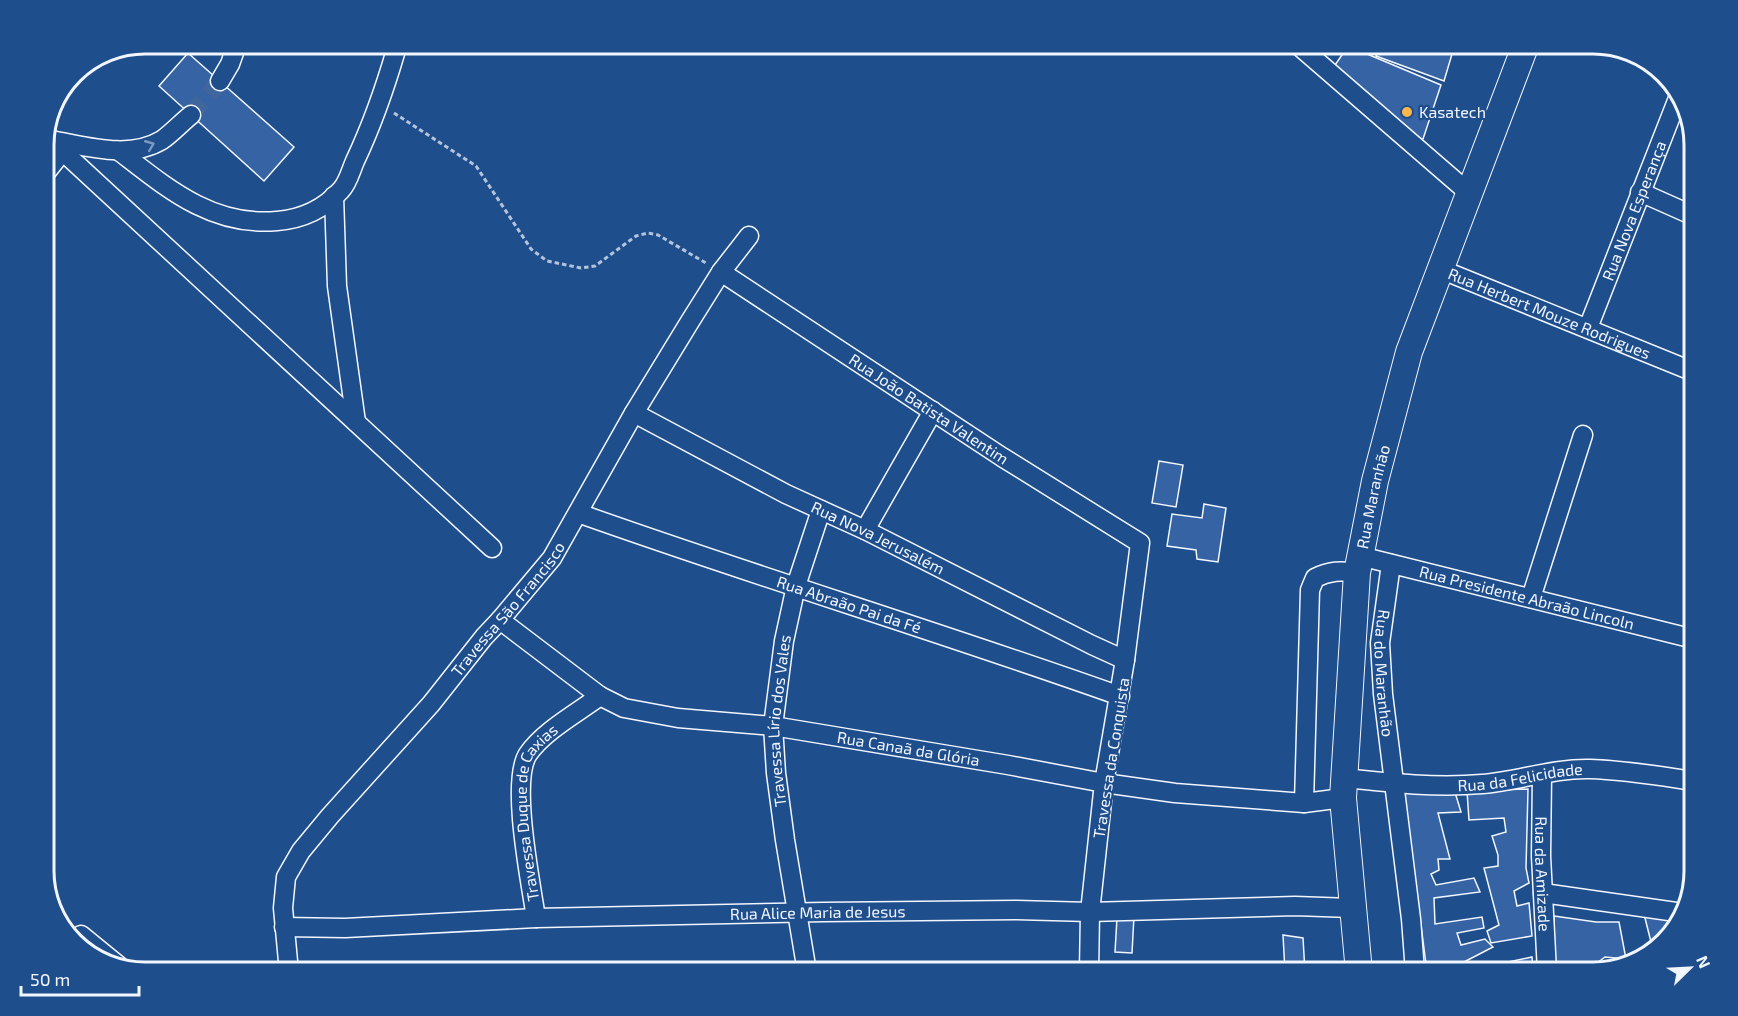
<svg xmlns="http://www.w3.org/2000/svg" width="1738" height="1016" viewBox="0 0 1738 1016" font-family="'Exo 2',sans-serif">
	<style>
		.building { fill: #3563a3; stroke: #f2f6ff; stroke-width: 1.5 }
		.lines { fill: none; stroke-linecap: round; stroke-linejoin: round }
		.minor-tunnel { stroke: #3f679d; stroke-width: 18; stroke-dasharray: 18 9; stroke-linecap: butt }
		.minor-casing { stroke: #f2f6ff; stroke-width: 21 }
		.highway-casing { stroke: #f2f6ff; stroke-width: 28 }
		.path { stroke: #b3c4dc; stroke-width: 3; stroke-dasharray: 4.5 3; stroke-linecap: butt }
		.minor { stroke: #1f4e8c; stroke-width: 18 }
		.highway { stroke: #1f4e8c; stroke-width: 26 }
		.oneway { stroke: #7e9ac0 }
		.poi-dot { fill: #ffb74d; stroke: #1f4e8c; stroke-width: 2 }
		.labels { text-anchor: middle; stroke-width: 4.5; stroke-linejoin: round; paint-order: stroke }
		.poi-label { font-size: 16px; fill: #f2f6ff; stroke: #1f4e8c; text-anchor: start }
		.street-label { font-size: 16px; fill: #f2f6ff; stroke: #1f4e8c }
		.rim { fill: none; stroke: #f2f6ff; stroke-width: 3 }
	</style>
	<rect width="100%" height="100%" fill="#1f4e8c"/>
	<g class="building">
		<path d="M1455,44l-11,37 -68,-25 5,-11z"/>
		<path d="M1348,46l93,39 -18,54 -6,2 -84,-73z"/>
		<path d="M188,53l106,94 -30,34 -105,-95z"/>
		<path d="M1159,461l24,4 -7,42 -24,-4z"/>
		<path d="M1204,504l22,4 -8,54 -21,-3 -1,-9 -29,-4 5,-32 30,4z"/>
		<path d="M1454,789l7,23 -23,1 12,46h-12l1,11 -8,4 5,11 38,-7 6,14 -46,6 1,26 47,-7 2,11 -27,5 4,12 24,-6 8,8 -29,15 1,10h-38l-23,-180z"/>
		<path d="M1528,789l-2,79 3,15 -15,8 3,15 12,-3 3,33 -41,7 -4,-12 12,-6 -15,-57 14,-2v-11l-6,-19 14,-4 -2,-14 -35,2 -2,-29z"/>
		<path d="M1643,910l38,12 -28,28z"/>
		<path d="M1134,916l-2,37 -17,-1 2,-34z"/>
		<path d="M1554,916l42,6h23l7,37 -21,-2 -9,7 -2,8h-39z"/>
		<path d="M1283,935l20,3 2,34h-20z"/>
		<path d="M1532,957l1,15h-28l-2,-9z"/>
	</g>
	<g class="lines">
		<path class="minor-tunnel" d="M191,115l29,-34"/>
		<defs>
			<g id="minor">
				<path d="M1298,45l171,148"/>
				<path d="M220,81l10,-17 5,-14"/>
				<path d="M45,135l447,413"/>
				<path d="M51,140c35,6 78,20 111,0 10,-7 19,-17 29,-25"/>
				<path d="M119,151c48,37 93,76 158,70 25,-2 47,-12 64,-31 7,-7 10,-20 14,-29 17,-36 30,-73 41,-111"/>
				<path d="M44,175l19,-24"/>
				<path d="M1640,192l54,24"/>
				<path d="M334,196l3,90 19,136"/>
				<path id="s1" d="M1440,269l254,103"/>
				<path id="s2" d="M721,272l281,185 138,86 -15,117 -21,123 -14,129 -1,60"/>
				<path id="s3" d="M1588,328l92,-235"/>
				<path id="s4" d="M634,413l152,81 79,36 227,115 33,15"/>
				<path id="s5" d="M578,513c180,64 362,119 542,183"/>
				<path d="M865,530l68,-119"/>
				<path id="s6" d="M1360,556l334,83"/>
				<path id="s7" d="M1391,564l-11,79 3,51 28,225 4,53"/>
				<path d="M1531,598l52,-163"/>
				<path id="s8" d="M500,620l100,76 24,12 54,10 95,8 235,39 96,18 71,10 129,10 39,-5"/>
				<path id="s9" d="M1542,775l-1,81 6,116"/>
				<path id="s10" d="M1345,778c46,5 91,10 137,6 36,-3 72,-16 108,-15 35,1 70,7 104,12"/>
				<path d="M1304,803l6,-213 5,-12c14,-7 26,-8 42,-5"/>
				<path d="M1543,893l140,20"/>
				<path id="s11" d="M536,918c-5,-34 -26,-137 -8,-164 16,-23 49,-41 72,-58"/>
				<path id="s12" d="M284,927l61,1 191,-10 288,-6 192,-2 74,2 205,-6 56,2"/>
				<path d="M81,935l38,31"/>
				<path id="s13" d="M289,972l-6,-64 3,-31 15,-26 29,-35 101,-112 53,-67 16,-17 52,-62 82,-145 55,-90 32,-51 28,-36"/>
				<path id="s14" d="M807,972l-22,-132 -9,-67 -3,-47 11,-85 12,-55 25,-76"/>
			</g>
			<g id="highway">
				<path id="s15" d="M1359,972l-16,-174 14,-225 18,-92 34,-129 117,-308"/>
			</g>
		</defs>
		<use href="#minor" class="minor-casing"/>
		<use href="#highway" class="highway-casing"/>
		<path class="path" d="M394,113l82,53 55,83 16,12 34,7 14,-2 41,-30 12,-3 10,2 48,28"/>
		<use href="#minor" class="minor"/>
		<use href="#highway" class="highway"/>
	</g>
	<defs><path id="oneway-chevron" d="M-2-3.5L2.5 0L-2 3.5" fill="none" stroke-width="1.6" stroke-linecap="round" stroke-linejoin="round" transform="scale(1.5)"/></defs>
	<use class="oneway" href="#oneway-chevron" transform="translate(150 145) rotate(-22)"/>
	<circle class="poi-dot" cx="1407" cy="112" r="6"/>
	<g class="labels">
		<g class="poi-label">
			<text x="1419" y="118">Kasatech</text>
		</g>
		<g class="street-label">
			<text dy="6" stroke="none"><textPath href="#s3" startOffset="126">Rua Nova Esperança</textPath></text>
			<text dy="6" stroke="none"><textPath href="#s1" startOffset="118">Rua Herbert Mouze Rodrigues</textPath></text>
			<text dy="6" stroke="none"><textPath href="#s2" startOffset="249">Rua João Batista Valentim</textPath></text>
			<text dy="6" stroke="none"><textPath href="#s15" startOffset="478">Rua Maranhão</textPath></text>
			<text dy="6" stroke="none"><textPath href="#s4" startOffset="274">Rua Nova Jerusalém</textPath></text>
			<text dy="6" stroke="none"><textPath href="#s6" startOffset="172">Rua Presidente Abraão Lincoln</textPath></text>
			<text dy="6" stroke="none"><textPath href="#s5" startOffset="286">Rua Abraão Pai da Fé</textPath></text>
			<text dy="6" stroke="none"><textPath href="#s13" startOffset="444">Travessa São Francisco</textPath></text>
			<text dy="6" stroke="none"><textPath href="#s7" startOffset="110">Rua do Maranhão</textPath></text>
			<text dy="6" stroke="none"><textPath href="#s14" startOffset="254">Travessa Lírio dos Vales</textPath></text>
			<text dy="6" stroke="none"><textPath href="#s8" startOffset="440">Rua Canaã da Glória</textPath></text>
			<text transform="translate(1111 758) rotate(-81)" y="6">Travessa da Conquista</text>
			<text dy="6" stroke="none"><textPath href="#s10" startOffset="176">Rua da Felicidade</textPath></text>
			<text dy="6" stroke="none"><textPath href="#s11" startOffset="111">Travessa Duque de Caxias</textPath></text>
			<text dy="6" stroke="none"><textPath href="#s9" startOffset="99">Rua da Amizade</textPath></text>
			<text dy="6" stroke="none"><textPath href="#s12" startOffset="534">Rua Alice Maria de Jesus</textPath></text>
		</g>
	</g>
	<path d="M0 0H1738V1016H0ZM145 54H1593A91 91 0 0 1 1684 145V871A91 91 0 0 1 1593 962H145A91 91 0 0 1 54 871V145A91 91 0 0 1 145 54Z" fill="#1f4e8c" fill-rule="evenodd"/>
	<path class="rim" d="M145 54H1593A91 91 0 0 1 1684 145V871A91 91 0 0 1 1593 962H145A91 91 0 0 1 54 871V145A91 91 0 0 1 145 54Z"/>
	<g transform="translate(1690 968) rotate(66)" stroke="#1f4e8c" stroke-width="4.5" paint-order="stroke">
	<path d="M0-4.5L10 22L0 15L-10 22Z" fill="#f2f6ff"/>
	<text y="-9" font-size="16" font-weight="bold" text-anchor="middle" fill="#f2f6ff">N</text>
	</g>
	<path d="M21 986v9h118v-9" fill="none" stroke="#f2f6ff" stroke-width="3"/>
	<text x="30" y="986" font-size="18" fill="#f2f6ff" stroke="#1f4e8c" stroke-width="4.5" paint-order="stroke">50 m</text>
</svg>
